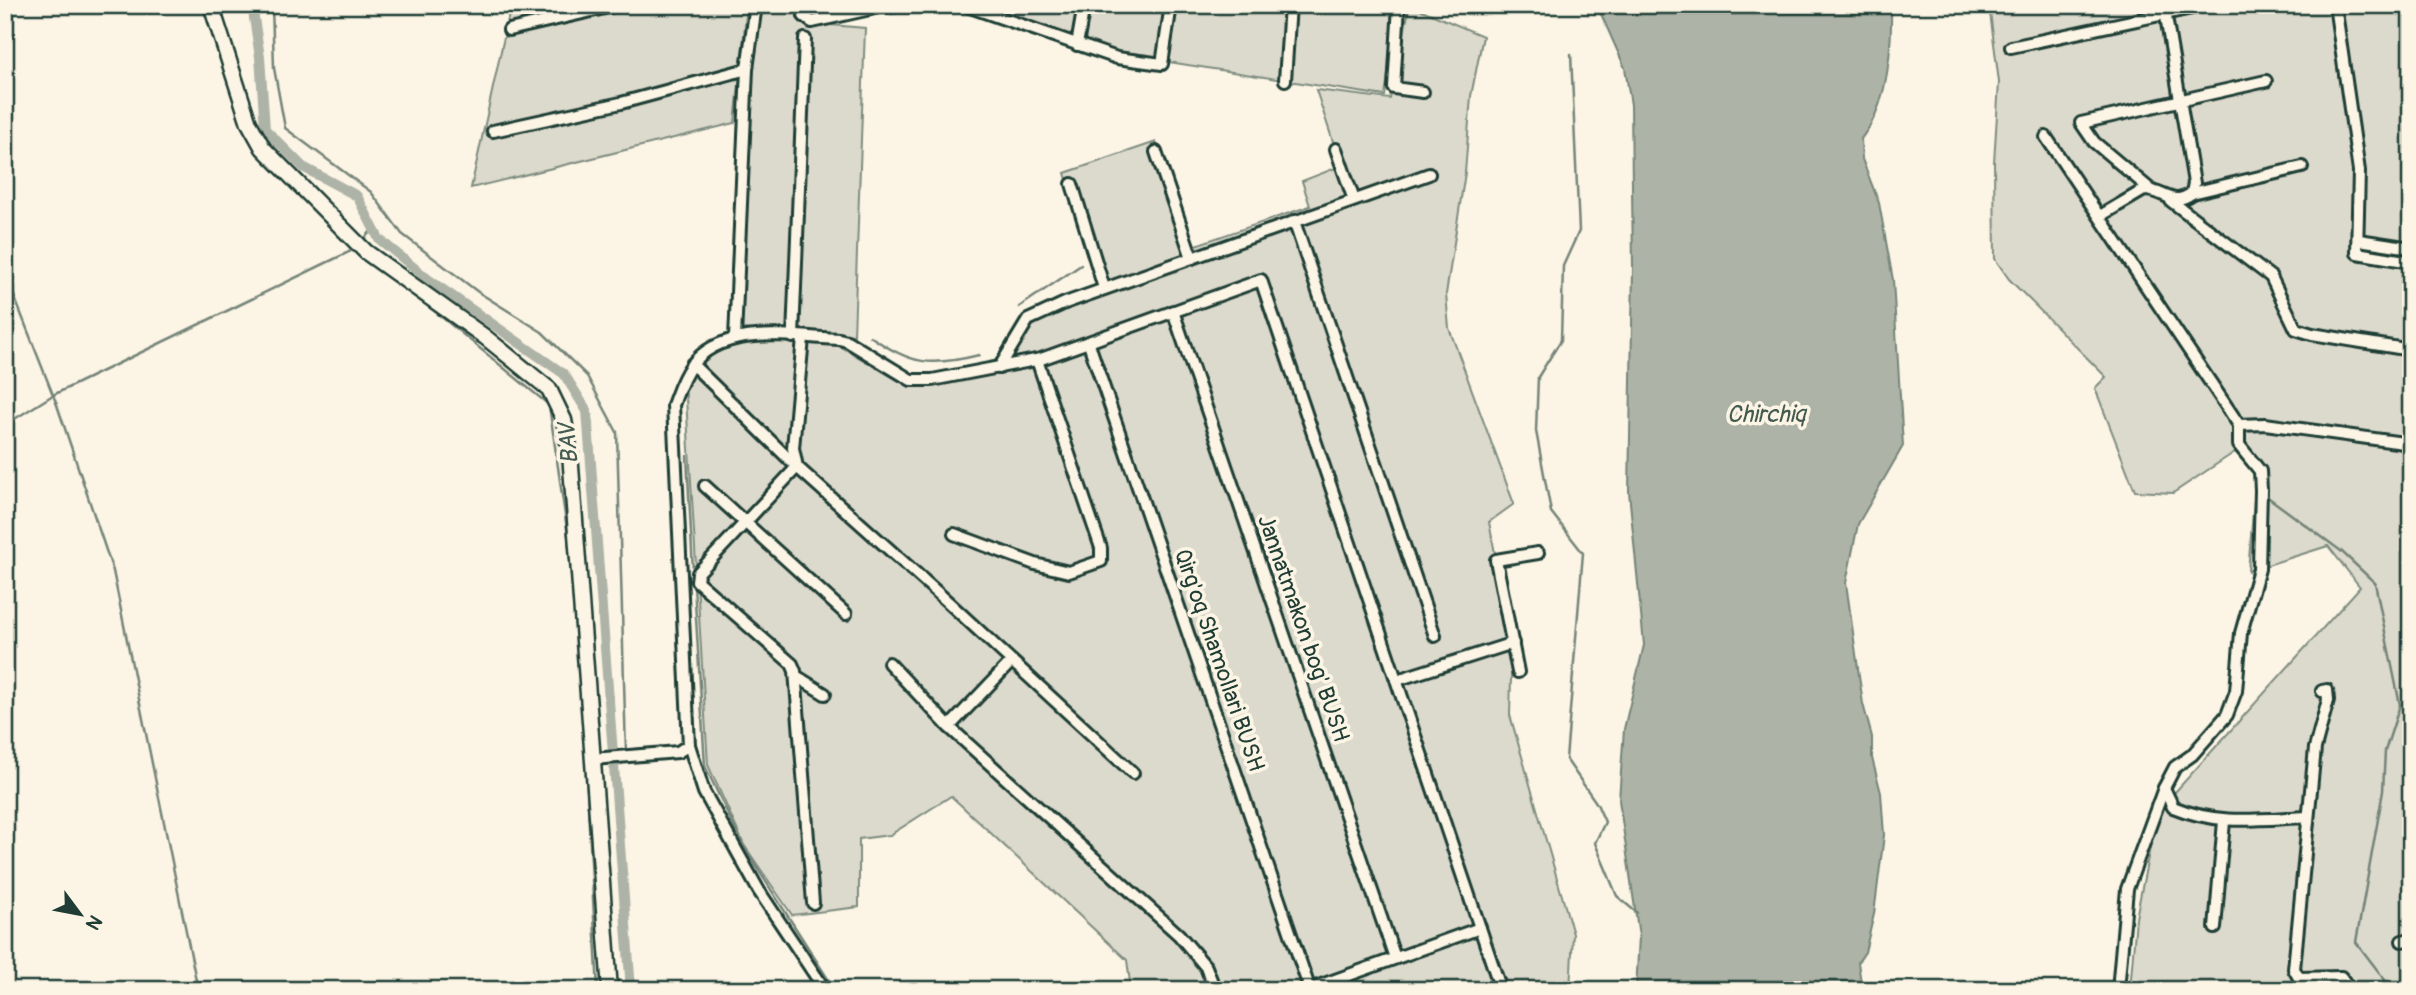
<svg xmlns="http://www.w3.org/2000/svg" width="2416" height="995" viewBox="0 0 2416 995" font-family="Pangolin,sans-serif">
	<style>
		.green { fill: #dcdacc; stroke: #7e8c80; stroke-width: 2 }
		.water { fill: #aeb3a7; stroke: #758479; stroke-width: 2 }
		.lines { fill: none; stroke-linecap: round; stroke-linejoin: round }
		.stream { stroke: #758479; stroke-width: 2.5 }
		.canal { stroke: #aeb3a7; stroke-width: 10 }
		.street-casing { stroke: #1f3d34; stroke-width: 16 }
		.secondary-casing { stroke: #1f3d34; stroke-width: 19 }
		.street { stroke: #fcf5e5; stroke-width: 10 }
		.secondary { stroke: #fcf5e5; stroke-width: 14 }
		.labels { text-anchor: middle; stroke-width: 7; stroke-linejoin: round; paint-order: stroke }
		.street-label { font-size: 23px; fill: #1f3d34; stroke: #fcf5e5 }
		.water-label { font-size: 24px; font-style: italic; fill: #435a51; stroke: #fcf5e5 }
	</style>
	<rect width="100%" height="100%" fill="#fcf5e5"/>
	<filter id="ink" filterUnits="userSpaceOnUse"><feTurbulence type="fractalNoise" baseFrequency=".0143" numOctaves="2"/><feDisplacementMap in="SourceGraphic" scale="14" xChannelSelector="R" yChannelSelector="G"/><feConvolveMatrix kernelMatrix="1 2 1 2 8 2 1 2 1" color-interpolation-filters="sRGB"/></filter>
	<g filter="url(#ink)">
		<g class="green">
			<path d="M511,5h236l-12,118 -264,65z"/>
			<path d="M760,5h47l1,18 57,5 -11,307 -113,-6 10,-270z"/>
			<path d="M964,5h434l-13,91 -305,-48z"/>
			<path d="M1410,5l73,31 -12,60 -6,77 -19,121 3,34 65,176 -25,18 23,120 -2,73 63,219 -3,56h-439l-4,-30 -176,-164 -61,39 -31,4v68l-67,8 -48,-70 -36,-80 -23,-383 12,-17 24,-16 25,-9 92,5 61,36 11,4h28l62,-19 29,-44 71,-33 -35,-116 91,-31 34,105 120,-41 -8,-25 39,-15 -25,-76 74,9z"/>
			<path d="M1989,5h422v985h-281l6,-72 21,-106 203,-225 -32,-41 -80,25 8,-95 -21,-24 -62,41 -38,-2 -40,-103 11,-11 -97,-98 -14,-20 -1,-96 5,-81z"/>
		</g>
		<path class="water" d="M1597,5h294c1,42 -3,101 -30,134l1,20 17,44 14,77 10,166 -45,78 -12,59 17,121 9,33v21l9,35 3,42 -10,79 -9,38 -7,10 4,28h-226l3,-54 -20,-136 5,-71 20,-84 -15,-153 4,-223 -2,-164 -6,-37z"/>
		<g class="lines">
			<g class="stream">
				<path d="M272,5l2,63 11,60 86,64 31,42 76,58 64,40 45,44 30,56 9,321"/>
				<path d="M1571,54l8,177 -16,35 -2,74 -23,37 -2,54 15,81 32,41 -17,206 31,45 8,18 -10,21 22,53 20,17"/>
				<path d="M362,241l11,-12"/>
				<path d="M5,273l52,132 56,166 85,419"/>
				<path d="M421,300l128,105 19,131 10,112"/>
				<path d="M1019,307l62,-42"/>
				<path d="M870,336c41,29 61,31 109,19"/>
				<path d="M5,425l48,-30 302,-146"/>
				<path d="M687,456l6,115"/>
				<path d="M2269,498l72,53 34,32 25,122 -15,46 -2,40 -27,151 32,42 9,6"/>
				<path d="M694,585l11,181 37,78 93,146"/>
				<path d="M585,752l13,238"/>
				<path d="M615,768l9,-6"/>
			</g>
			<path class="canal" d="M252,5l8,52 5,72 38,38 54,29 22,43 49,40 136,95 23,37 44,579"/>
			<defs>
				<g id="street">
					<path d="M804,5v11l8,6 67,-15 40,-2"/>
					<path d="M964,5l153,53 45,6 9,-59"/>
					<path d="M1399,5l-5,83 29,4"/>
					<path d="M2335,5l24,166 -2,82 54,9"/>
					<path d="M509,30l109,-25"/>
					<path d="M1077,45l7,-40"/>
					<path d="M2011,47l195,-42"/>
					<path d="M1285,80l5,-75"/>
					<path d="M493,131l128,-28 126,-34"/>
					<path d="M2046,137l193,288v20l21,26 1,19 -2,79 -18,64 -5,58 -9,24 -35,40 -17,12 -11,21 9,19c46,19 86,12 135,10"/>
					<path d="M1336,149l18,51"/>
					<path d="M1156,152l36,106"/>
					<path d="M1072,184l32,104"/>
					<path d="M2151,190l-57,-48 -13,-19 185,-42"/>
					<path d="M2192,193l110,-26"/>
					<path d="M2171,201l100,76 25,52 16,5 99,16"/>
					<path d="M2100,216l44,-26c21,0 28,18 48,3l2,-10 -30,-178"/>
					<path d="M1294,221l141,415"/>
					<path d="M2359,240l52,8"/>
					<path d="M1173,311l222,647"/>
					<path d="M793,337l12,-298"/>
					<path d="M735,338l12,-269 9,-64"/>
					<path d="M803,338l-10,110 4,19 -99,106 -1,8 95,83 3,7 18,232"/>
					<path d="M1089,344l221,646"/>
					<path d="M692,364l105,103 151,135 185,171"/>
					<path d="M999,368l29,-48 37,-17 364,-129"/>
					<path d="M2239,425l26,-1 146,20"/>
					<path d="M705,486l141,128"/>
					<path d="M954,534l81,30 34,8 32,-11v-13l-64,-188"/>
					<path d="M889,663l60,64 230,208 27,32 9,23"/>
					<path d="M1518,672l-22,-112 42,-7"/>
					<path d="M796,676l29,18"/>
					<path d="M1397,680l116,-37"/>
					<path d="M2322,691l5,-1 1,10 -13,48 -21,221 5,9 42,-1 9,13"/>
					<path d="M949,727l62,-65"/>
					<path d="M593,759l85,-7 11,-7"/>
					<path d="M2215,928l9,-107"/>
					<path d="M2402,941l9,-2"/>
					<path d="M1310,989l170,-61"/>
					<path d="M825,990l-66,-99 -55,-99 -15,-47 -16,-340c5,-13 9,-27 18,-39 31,-43 102,-29 148,-27l8,2 64,39h21l109,-21 220,-79 240,710"/>
					<path d="M2118,990l9,-101 37,-101"/>
				</g>
				<path id="secondary" d="M211,5l38,118 14,25 103,104 119,85 64,52 15,31 6,33 40,537"/>
			</defs>
			<use href="#street" class="street-casing"/>
			<use href="#secondary" class="secondary-casing"/>
			<use href="#street" class="street"/>
			<use href="#secondary" class="secondary"/>
		</g>
	</g>
	<g class="labels">
		<g class="street-label">
			<text transform="translate(1304 628) rotate(71)" y="8">Jannatmakon bog' BUSH</text>
			<text transform="translate(1220 660) rotate(71)" y="8">Qirg'oq Shamollari BUSH</text>
		</g>
		<g class="water-label">
			<text x="1766" y="422">Chirchiq</text>
			<text transform="translate(568 444) rotate(-95)" y="8">BAV</text>
		</g>
	</g>
	<rect width="2416" height="995" fill="none" stroke="#fcf5e5" stroke-width="28"/>
	<rect x="14" y="14" width="2388" height="967" fill="none" stroke="#1f3d34" stroke-width="2.5" filter="url(#ink)"/>
	<g transform="translate(80 914) rotate(122)" stroke="#fcf5e5" stroke-width="5" paint-order="stroke">
	<path d="M0-5L12 26L0 18L-12 26Z" fill="#1f3d34"/>
	<text y="-10" font-size="19" font-weight="bold" text-anchor="middle" fill="#1f3d34">N</text>
	</g>
</svg>
